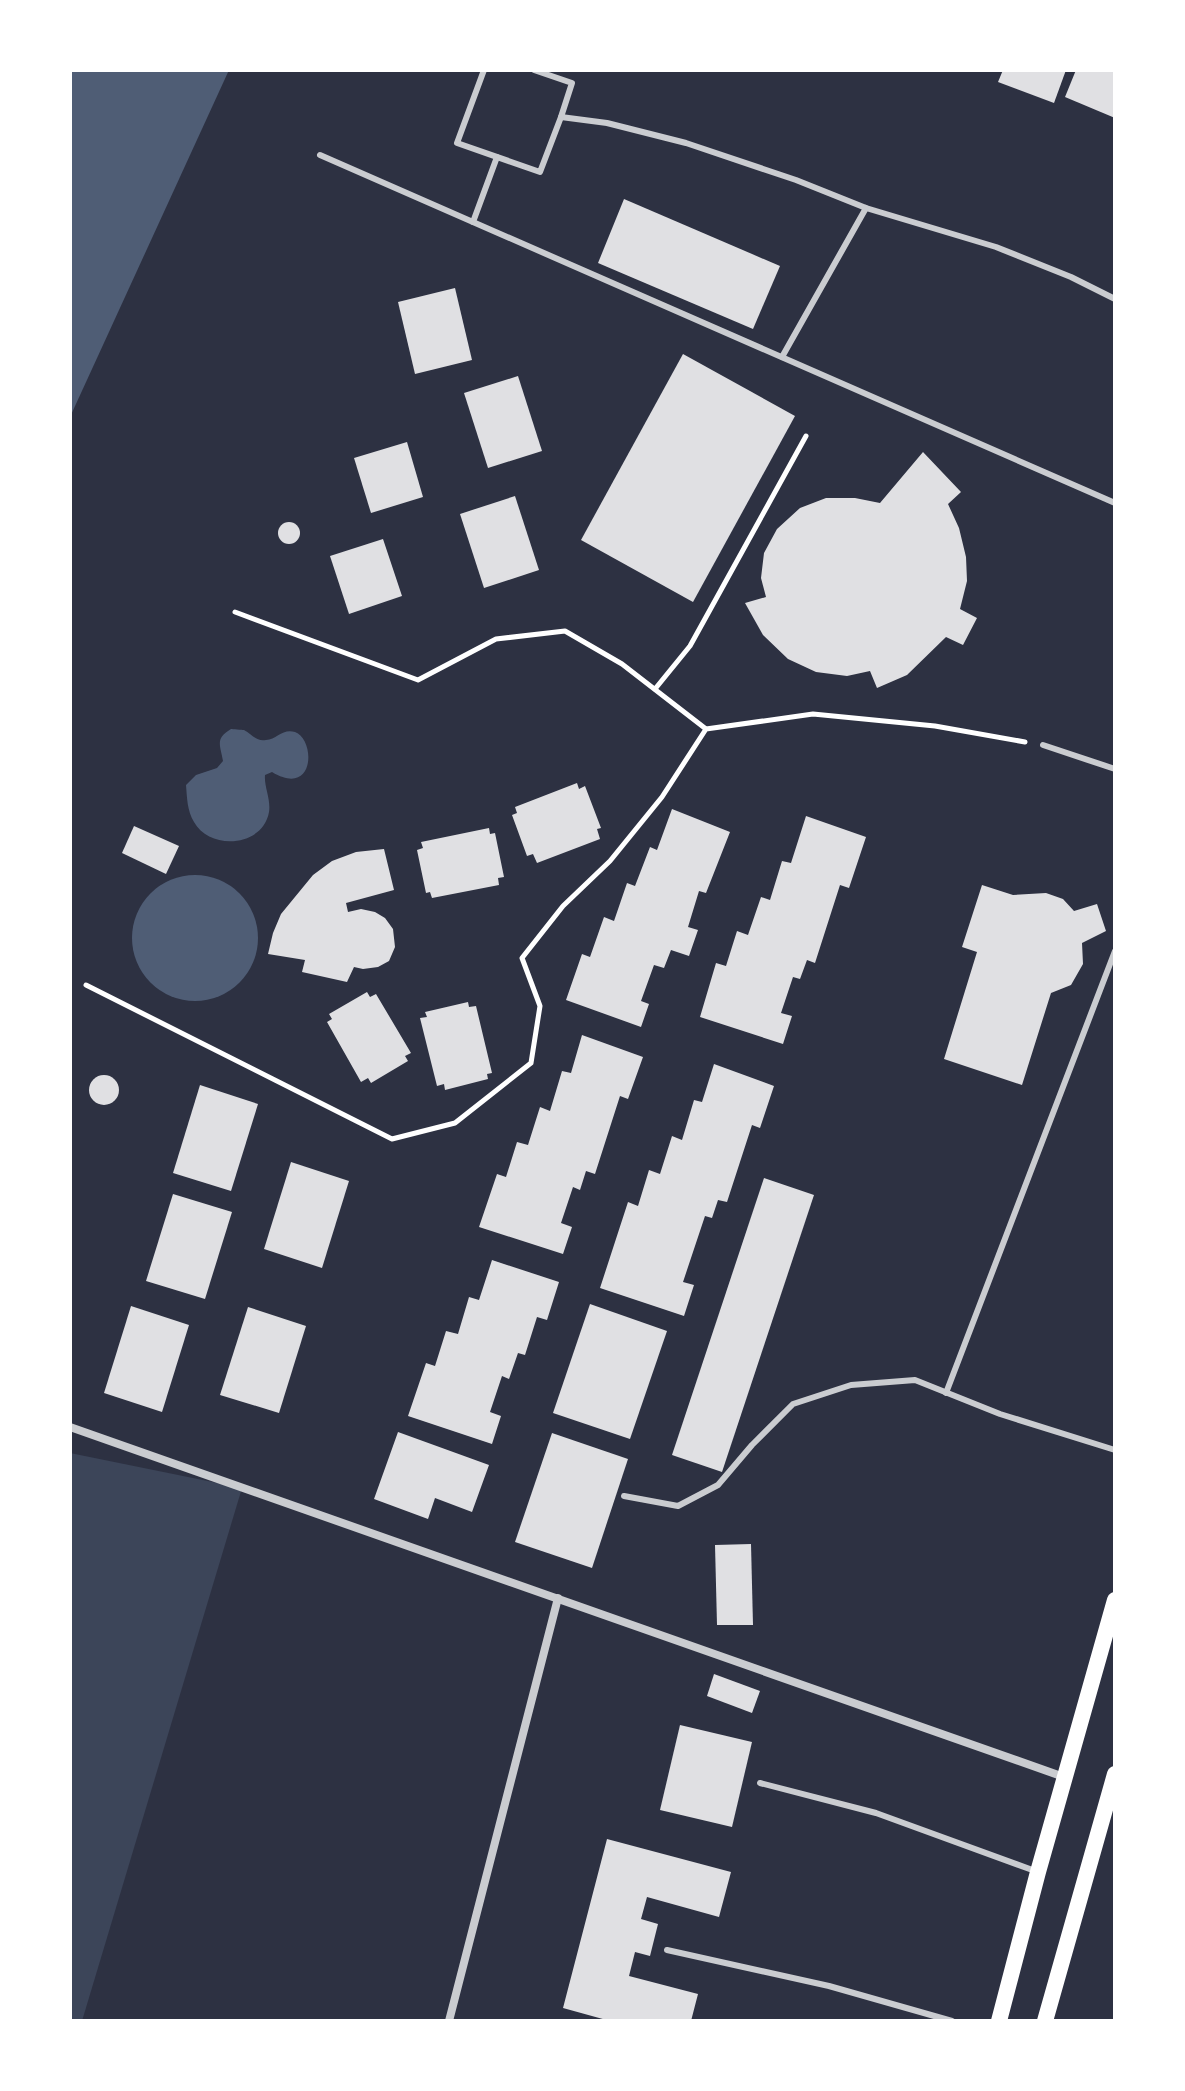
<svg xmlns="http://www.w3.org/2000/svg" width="1185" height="2091" viewBox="0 0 1185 2091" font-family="Literata,serif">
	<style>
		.green { fill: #3c4559 }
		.water { fill: #4f5d75 }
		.building { fill: #e0e0e3 }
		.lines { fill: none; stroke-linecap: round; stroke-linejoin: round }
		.path { stroke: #fff; stroke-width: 5 }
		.service { stroke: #caccd0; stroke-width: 6 }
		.minor { stroke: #caccd0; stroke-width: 8 }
		.secondary { stroke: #fff; stroke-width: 16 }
	</style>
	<rect width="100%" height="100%" fill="#2d3142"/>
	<path class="green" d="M70,1453l172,35 -160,533h-12z"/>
	<g class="water">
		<path d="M70,70h159l-159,347z"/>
		<path d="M231,729c1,0 11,1 13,1 8,4 12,12 22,10 11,-1 17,-12 29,-8 21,8 20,66 -23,40l-7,3c-1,12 6,24 4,37 -6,35 -59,39 -75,10 -7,-11 -7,-25 -8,-37l10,-10 21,-7 6,-7c-3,-17 -8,-22 8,-32z"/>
		<circle cx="195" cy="938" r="63"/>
	</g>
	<g class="building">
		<path d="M1003,70h63l-12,33 -56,-21z"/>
		<path d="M1076,70h39v48l-50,-21z"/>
		<path d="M624,199l156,67 -27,63 -155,-66z"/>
		<path d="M455,288l17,72 -57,14 -17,-72z"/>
		<path d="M683,354l112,62 -102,186 -112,-62z"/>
		<path d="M518,376l24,75 -54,17 -24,-75z"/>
		<path d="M407,442l16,55 -52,16 -17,-55z"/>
		<path d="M923,452l38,40 -13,12 11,24 7,29 1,24 -7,28 17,9 -14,27 -17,-8 -39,38 -30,13 -7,-17 -23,5 -31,-4 -28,-13 -25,-24 -18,-32 21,-6 -5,-19 3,-25 13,-24 23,-21 26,-10h29l25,5z"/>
		<path d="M515,496l24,74 -55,18 -24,-74z"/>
		<circle cx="289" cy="533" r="11"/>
		<path d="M383,539l19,57 -53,18 -19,-58z"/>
		<path d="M577,783l2,6 6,-3 16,42 -4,1 3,10 -63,24 -4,-9 -6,2 -15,-41 5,-2 -2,-6z"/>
		<path d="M672,809l58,23 -24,61 -7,-2 -11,36 10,3 -9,26 -18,-6 -7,18 -10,-3 -13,36 8,3 -8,23 -75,-27 16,-46 8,3 14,-40 10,4 13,-38 8,3 15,-39 7,3z"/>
		<path d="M806,816l60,21 -17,51 -9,-3 -25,78 -8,-3 -7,19 -7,-2 -12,36 11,3 -9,28 -83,-27 16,-54 10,3 11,-35 11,4 13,-38 9,3 12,-39 9,2z"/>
		<path d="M134,826l45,20 -13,28 -44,-21z"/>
		<path d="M489,828l1,6 5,-1 9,44 -6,1 1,7 -67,13 -2,-6 -4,1 -9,-43 6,-2 -2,-6z"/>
		<path d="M384,849l10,41 -48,13 2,9 13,-3 14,3 10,6 8,11 2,18 -6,14 -11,6 -15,2 -9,-2 -7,15 -45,-10 3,-12 -37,-6 5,-21 8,-19 32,-39 19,-14 24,-9z"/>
		<path d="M982,885l31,10 33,-2 17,6 11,12 23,-7 9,27 -24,12 1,21 -12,21 -20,8 -29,92 -78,-26 33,-107 -15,-5z"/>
		<path d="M367,992l3,5 6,-3 35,59 -6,3 3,5 -37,22 -3,-5 -7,4 -34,-60 5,-3 -3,-5z"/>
		<path d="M468,1002l1,5 7,-1 16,67 -5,1 1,5 -43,11 -1,-6 -7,2 -17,-68 7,-1 -2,-5z"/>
		<path d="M582,1035l61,22 -15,42 -8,-3 -25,78 -9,-3 -6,19 -7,-3 -12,36 11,4 -9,27 -84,-27 18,-53 9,3 11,-35 11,3 12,-38 10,4 12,-40 9,2z"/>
		<path d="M714,1064l60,22 -14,42 -8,-3 -25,77 -9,-2 -6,18 -7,-2 -22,66 11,3 -10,31 -84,-28 28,-86 10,4 11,-36 11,4 12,-38 10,4 12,-40 8,2z"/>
		<circle cx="104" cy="1090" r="15"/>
		<path d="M200,1085l58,19 -27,87 -58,-18z"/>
		<path d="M291,1162l58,19 -27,87 -58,-19z"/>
		<path d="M764,1178l50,17 -92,277 -50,-17z"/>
		<path d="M173,1194l59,18 -27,87 -59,-18z"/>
		<path d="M492,1260l67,22 -12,38 -10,-3 -12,38 -7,-2 -9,26 -7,-3 -12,36 11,4 -9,28 -84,-28 18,-53 9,3 11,-35 12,3 11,-37 10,3z"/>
		<path d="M590,1304l77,27 -37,108 -77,-26z"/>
		<path d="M131,1306l58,19 -27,87 -58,-19z"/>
		<path d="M248,1307l58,19 -27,87 -59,-18z"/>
		<path d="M398,1432l91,33 -17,47 -37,-14 -7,21 -54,-20z"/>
		<path d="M552,1433l76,26 -36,109 -77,-26z"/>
		<path d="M751,1544l2,81h-36l-2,-80z"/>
		<path d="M714,1674l46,17 -8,22 -45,-17z"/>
		<path d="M680,1725l72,17 -20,85 -72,-17z"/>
		<path d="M607,1839l124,33 -12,45 -72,-20 -6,22 17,5 -8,32 -15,-4 -6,24 69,18 -7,27h-81l-47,-13z"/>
	</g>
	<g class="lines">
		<g class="path">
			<path d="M235,612l183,68 78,-41 69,-8 57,33 84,65"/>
			<path d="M655,689l35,-43 116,-210"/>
			<path d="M86,985l306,154 63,-16 76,-60 9,-57 -18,-48 41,-52 47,-45 52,-64 44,-68 107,-15 122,12 90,16"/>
		</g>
		<g class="service">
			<path d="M484,70l-27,73 83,29 21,-55"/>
			<path d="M534,70l38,13 -11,34 46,6 79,20 110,37 70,28 130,39 75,30 44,22"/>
			<path d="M320,155l795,348"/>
			<path d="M473,222l24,-65"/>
			<path d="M782,357l84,-149"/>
			<path d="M1043,745l72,24"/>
			<path d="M946,1393l169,-442"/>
			<path d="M624,1496l54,10 40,-21 34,-40 41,-41 58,-19 64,-5 85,34 115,36"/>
			<path d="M760,1783l116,30 162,59"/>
			<path d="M667,1950l162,36 123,35"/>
		</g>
		<g class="minor">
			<path d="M70,1427l994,350"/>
			<path d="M449,2021l109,-423"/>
		</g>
		<g class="secondary">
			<path d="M999,2021l39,-149 77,-272"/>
			<path d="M1045,2021l70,-247"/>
		</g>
	</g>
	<rect width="1185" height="2091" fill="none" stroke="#ffffff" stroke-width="144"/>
</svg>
